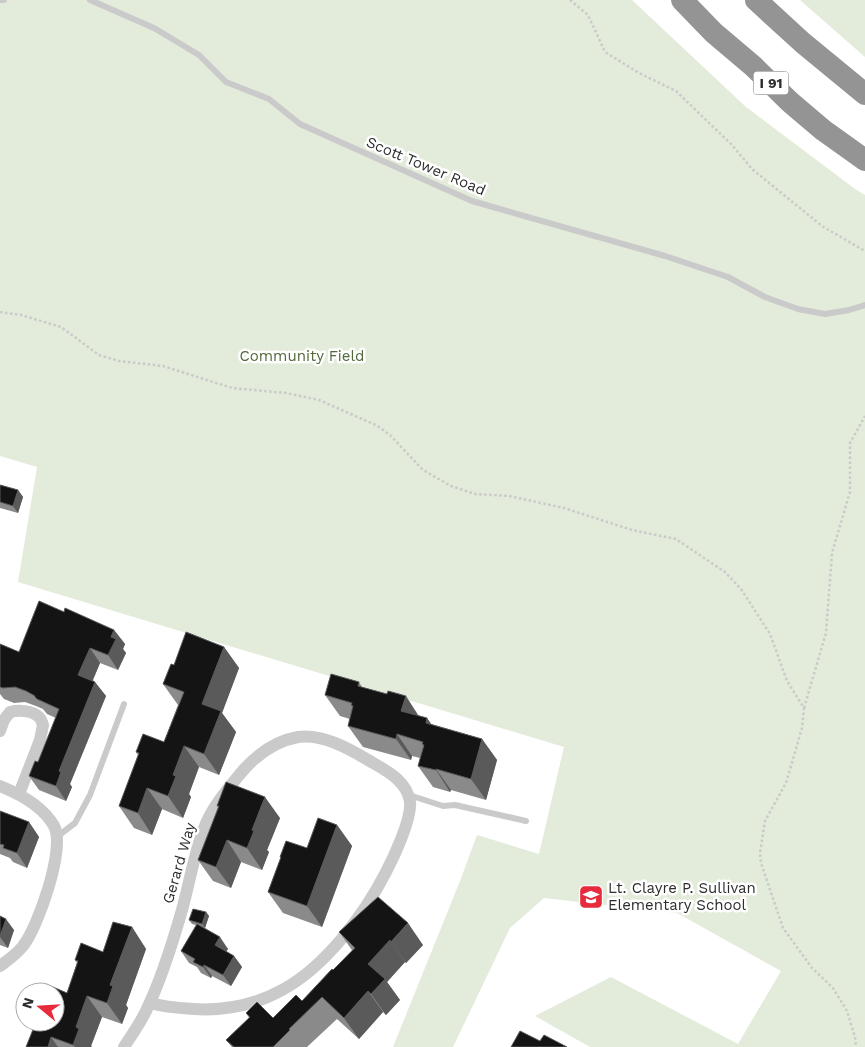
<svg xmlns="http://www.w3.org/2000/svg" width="865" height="1047" viewBox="0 0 865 1047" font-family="'Work Sans',sans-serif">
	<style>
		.green { fill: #e3ebda }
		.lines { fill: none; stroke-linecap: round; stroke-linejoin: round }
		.path { stroke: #cacaca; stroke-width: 2.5; stroke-dasharray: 2.5 2.5; stroke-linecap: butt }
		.service { stroke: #cacaca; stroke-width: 6 }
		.minor { stroke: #cacaca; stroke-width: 12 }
		.motorway { stroke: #949494; stroke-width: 22 }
		.wall { fill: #8a8a8a }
		.shaded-wall { fill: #5a5a5a }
		.building { fill: #141414; stroke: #5a5a5a }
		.labels { text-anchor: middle; stroke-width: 5; stroke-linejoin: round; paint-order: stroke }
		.shield { fill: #fff; stroke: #6c6c6c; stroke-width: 1 }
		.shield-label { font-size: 14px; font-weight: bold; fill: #2d2d2d }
		.street-label { font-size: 15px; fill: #2d2d2d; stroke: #fff }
		.park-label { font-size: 15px; fill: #51693a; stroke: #fff }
		.poi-label { font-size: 15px; fill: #2d2d2d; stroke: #fff; text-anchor: start }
	</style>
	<rect width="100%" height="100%" fill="#fff"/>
	<g class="green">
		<path d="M0,0h632l114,107 109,82 10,6v852h-275l-55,-31 76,-39 127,67 43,-73 -104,-58 -133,-15 -34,30 -57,119h-60l67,-166 17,-46 62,19 25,-107 -546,-165 19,-115 -37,-11z"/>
		<path d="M800,0h65v57z"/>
	</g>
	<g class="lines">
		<g class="path">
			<path d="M570,0l18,15 17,37 34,21 37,18 56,54 20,24 70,57 43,25"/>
			<path d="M0,312l21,3 40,12 38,28 20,6 44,5 69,22 54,5 33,7 57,25 14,10 33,35 28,16 24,8 34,2 55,12 68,22 44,9 49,33 16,17 29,45 17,47 17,27 -2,20 -16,55 -21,38 -5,32 1,10 22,65 29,40 21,20 14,23 8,26 1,10"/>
			<path d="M804,708l22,-75 6,-80 18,-61v-49l15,-27"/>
		</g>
		<g class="service">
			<path d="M0,0h4"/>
			<path d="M90,0l64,28 45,27 27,27 43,17 31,25 172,77 193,55 63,21 37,20 33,12 27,5 24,-4 16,-5"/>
			<path d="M409,795l34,11 12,-1 71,16"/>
			<path d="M58,836l17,-13 15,-28 34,-91"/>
		</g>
		<g class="minor">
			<path d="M0,731l4,-11 6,-8c8,-2 22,-2 29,5 2,2 3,5 4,8l-3,15 -21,54"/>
			<path d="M0,786c20,8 43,20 54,40 12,22 -16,101 -31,120 -6,8 -15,14 -23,20"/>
			<path d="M124,1047c7,-11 15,-22 21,-34 16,-32 27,-68 37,-103 8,-29 14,-67 27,-93 8,-16 20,-30 31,-43 15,-18 35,-33 58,-37 25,-3 50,11 70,23 17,10 39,20 42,42 2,16 -16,55 -24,70 -22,43 -61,95 -104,118 -27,15 -58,21 -89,19 -15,-1 -29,-2 -43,-6"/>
		</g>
		<g class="motorway">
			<path d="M682,0l32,33 39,33 37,36 33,28 42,30"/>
			<path d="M756,0l47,43 62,51"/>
		</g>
	</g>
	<g class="wall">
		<path d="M0,485l18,5 5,7 -5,16 -18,-5z"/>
		<path d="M64,612l50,18 11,14 -2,5 3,4 -8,17 -18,-7 -7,17 13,16 -36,88 2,3 -6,14 -27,-11 -10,-14 9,-14 18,-44 -9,-4 -4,-5 -7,-3 -11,-4 -11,1 -10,-4 -4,-5v-50l19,8z"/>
		<path d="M224,647l15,21 -17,45 14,19 -17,43 -20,-8 -10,27 2,3 -8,21 -21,-9 -10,26 -18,-7 -15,-22 19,-51 -2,-3 28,-10 14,-37 -15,-21 11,-19z"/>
		<path d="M359,682l3,5 58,29 7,2 4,6 51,15 15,21 -11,40 -35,-10 -1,2 -17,-5 -15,-21 2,-8 -8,-2 -1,4 -48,-13 -15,-21 2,-7 -10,-3 -15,-21z"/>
		<path d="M217,806l63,12 -13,32 2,2 -7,18 -21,-8 -10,26 -18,-7 -15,-21 20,-53z"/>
		<path d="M0,811l29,11 10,15 -12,31 -14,-6 -3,-4 -10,-4z"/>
		<path d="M337,825l15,21 -30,81 -39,-14 -15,-21 13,-34 -1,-1 27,-9z"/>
		<path d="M206,912l3,4 -4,12 -4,-1 27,22 -2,2 8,5 8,11 -11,19 -19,-10 -1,2 -10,-5 -4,-6 -8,-4 -8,-12 15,-26 -4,-1 -3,-4z"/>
		<path d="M0,916l14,14 -6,18 -8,-3z"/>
		<path d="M132,927l14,22 -20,56 2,3 -6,16 -20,-7 -11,29 1,1h-66l41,-54 10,-30 -2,-3 28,-8z"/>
		<path d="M339,932l84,13 -17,18 -1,-1 -18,20 13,18 -14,15 -3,-3 -24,27 -22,-20 -30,28h-75l-6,-7 23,-22 -3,-5 27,5 29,-17 31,-31 19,-20z"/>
	</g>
	<g class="shaded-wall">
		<path d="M18,490l5,7 -5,16 -5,-7z"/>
		<path d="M114,630l11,14 -2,5 3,4 -8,17 -10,-15 3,-18z"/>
		<path d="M224,647l15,21 -17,45 14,19 -17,43 -15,-21 -2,-50z"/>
		<path d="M90,648l10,15 -11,26 -11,-14z"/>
		<path d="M95,682l11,14 -36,88 2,3 -6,14 -10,-15 3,-15z"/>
		<path d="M406,696l14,22 -19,-7z"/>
		<path d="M427,718l15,22 -16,-17z"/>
		<path d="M397,734l15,22 -1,4 -15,-21z"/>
		<path d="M482,739l15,21 -11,40 -15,-21z"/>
		<path d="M184,746l15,21 -10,27 2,3 -8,21 -15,-22 5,-21z"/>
		<path d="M436,769l15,21 -1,2 -14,-22z"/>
		<path d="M147,788l15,21 -10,26 -14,-22z"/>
		<path d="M265,797l15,21 -13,32 2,2 -7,18 -15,-22 5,-18z"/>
		<path d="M29,822l10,15 -12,31 -10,-15z"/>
		<path d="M337,825l15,21 -30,81 -15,-21z"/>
		<path d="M227,840l14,22 -10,26 -15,-21z"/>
		<path d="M206,912l3,4 -4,12 -3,-4z"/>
		<path d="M6,919l8,11 -6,18 -8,-11z"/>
		<path d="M408,923l15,22 -17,18 -15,-21z"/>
		<path d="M132,927l14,22 -20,56 2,3 -6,16 -15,-21 3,-18z"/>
		<path d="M220,937l8,12 -5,7 -8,-11z"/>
		<path d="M390,940l15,22 -18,20 13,18 -14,15 -15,-21 -3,-30z"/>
		<path d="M234,956l8,11 -11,19 -8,-11z"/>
		<path d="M204,965l8,11 -1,2 -8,-11z"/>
		<path d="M368,991l15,21 -24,27 -15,-21z"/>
		<path d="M87,996l15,21 -11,29 1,1h-17l-2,-2 3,-18z"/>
		<path d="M51,1037l7,10h-10z"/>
	</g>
	<g class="building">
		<path d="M0,485l18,5 -5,16 -13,-4z"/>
		<path d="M39,601l25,11 1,-4 49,22 -3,7 5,2 -8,16 -18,-7 -12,27 17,7 -36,89 2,1 -5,14 -27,-10 6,-15 3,1 21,-53 -22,-10 -2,-2v-1l-9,-5 -11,-4 -12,1 -3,-1v-43l19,8z"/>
		<path d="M186,632l38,15 -22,57 19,7 -17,43 -20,-8 -11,29 3,1 -8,20 -21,-8 -9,25 -19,-7 20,-53 -3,-1 7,-18 21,8 20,-50 -21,-8 8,-20 3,1z"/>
		<path d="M331,674l28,8 -1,4 29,8 1,-3 18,5 -5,15 26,7 -1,5 56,16 -11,40 -35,-10v1l-18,-4 6,-21 -2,-1 1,-2 -26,-8 -1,5 -48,-13 5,-20 -2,-1 1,-2 -27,-8z"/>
		<path d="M226,782l39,15 -13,33 2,1 -7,17 -20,-8 -11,27 -18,-7 21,-54h-2z"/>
		<path d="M0,811l29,11 -12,31 -14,-5 1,-3 -4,-1z"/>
		<path d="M318,818l19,7 -30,81 -39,-14 13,-35h-1l6,-16 21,7z"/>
		<path d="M378,897l30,26 -17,19 -1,-2 -22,24 17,15 -14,15 -3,-3 -24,27 -22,-21 -33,32 1,1 -17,17h-39l-8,-7 24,-23 -4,-4 11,-11 16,16 23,-23 6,6 30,-32 1,1 22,-22 -16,-16z"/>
		<path d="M193,909l13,3 -4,12 -13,-4z"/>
		<path d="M0,916l6,3 -6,17z"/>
		<path d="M113,922l19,5 -22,58 3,1 -6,17 -20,-7 -11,31 3,2 -6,16 -22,-8 -3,10h-22l10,-25h19v-30h-12l3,-8 21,9 11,-32 -3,-1 6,-17 22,9z"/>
		<path d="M197,924l23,13 -5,8 19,11 -11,19 -19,-10 -1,2 -10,-5 2,-3 -14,-8z"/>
		<path d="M520,1031l20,10 4,-6 23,12h-56z"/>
	</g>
	<defs>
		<symbol id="school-square" viewBox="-11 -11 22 22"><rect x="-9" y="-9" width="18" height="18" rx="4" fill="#e72b3d" stroke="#fff"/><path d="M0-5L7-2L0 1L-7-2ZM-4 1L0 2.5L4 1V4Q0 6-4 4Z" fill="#fff"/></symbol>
	</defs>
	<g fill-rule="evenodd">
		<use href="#school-square" x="577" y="883" width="28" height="28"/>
	</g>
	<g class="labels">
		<rect class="shield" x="753.5" y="71.5" width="35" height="23" rx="4"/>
		<g class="shield-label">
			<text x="771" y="88">I 91</text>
		</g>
		<g class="street-label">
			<text transform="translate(426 166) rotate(23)" y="5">Scott Tower Road</text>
			<text transform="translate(179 863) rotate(-74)" y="5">Gerard Way</text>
		</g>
		<g class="park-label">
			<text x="302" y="361">Community Field</text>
		</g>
		<g class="poi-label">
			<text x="608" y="893">Lt. Clayre P. Sullivan<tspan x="608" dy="17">Elementary School</tspan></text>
		</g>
	</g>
	<g transform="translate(40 1007) rotate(288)"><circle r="24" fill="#ffffff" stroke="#ababab"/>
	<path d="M0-4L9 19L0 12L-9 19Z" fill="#e72b3d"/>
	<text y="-8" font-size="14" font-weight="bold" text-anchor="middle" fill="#2d2d2d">N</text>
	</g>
</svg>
